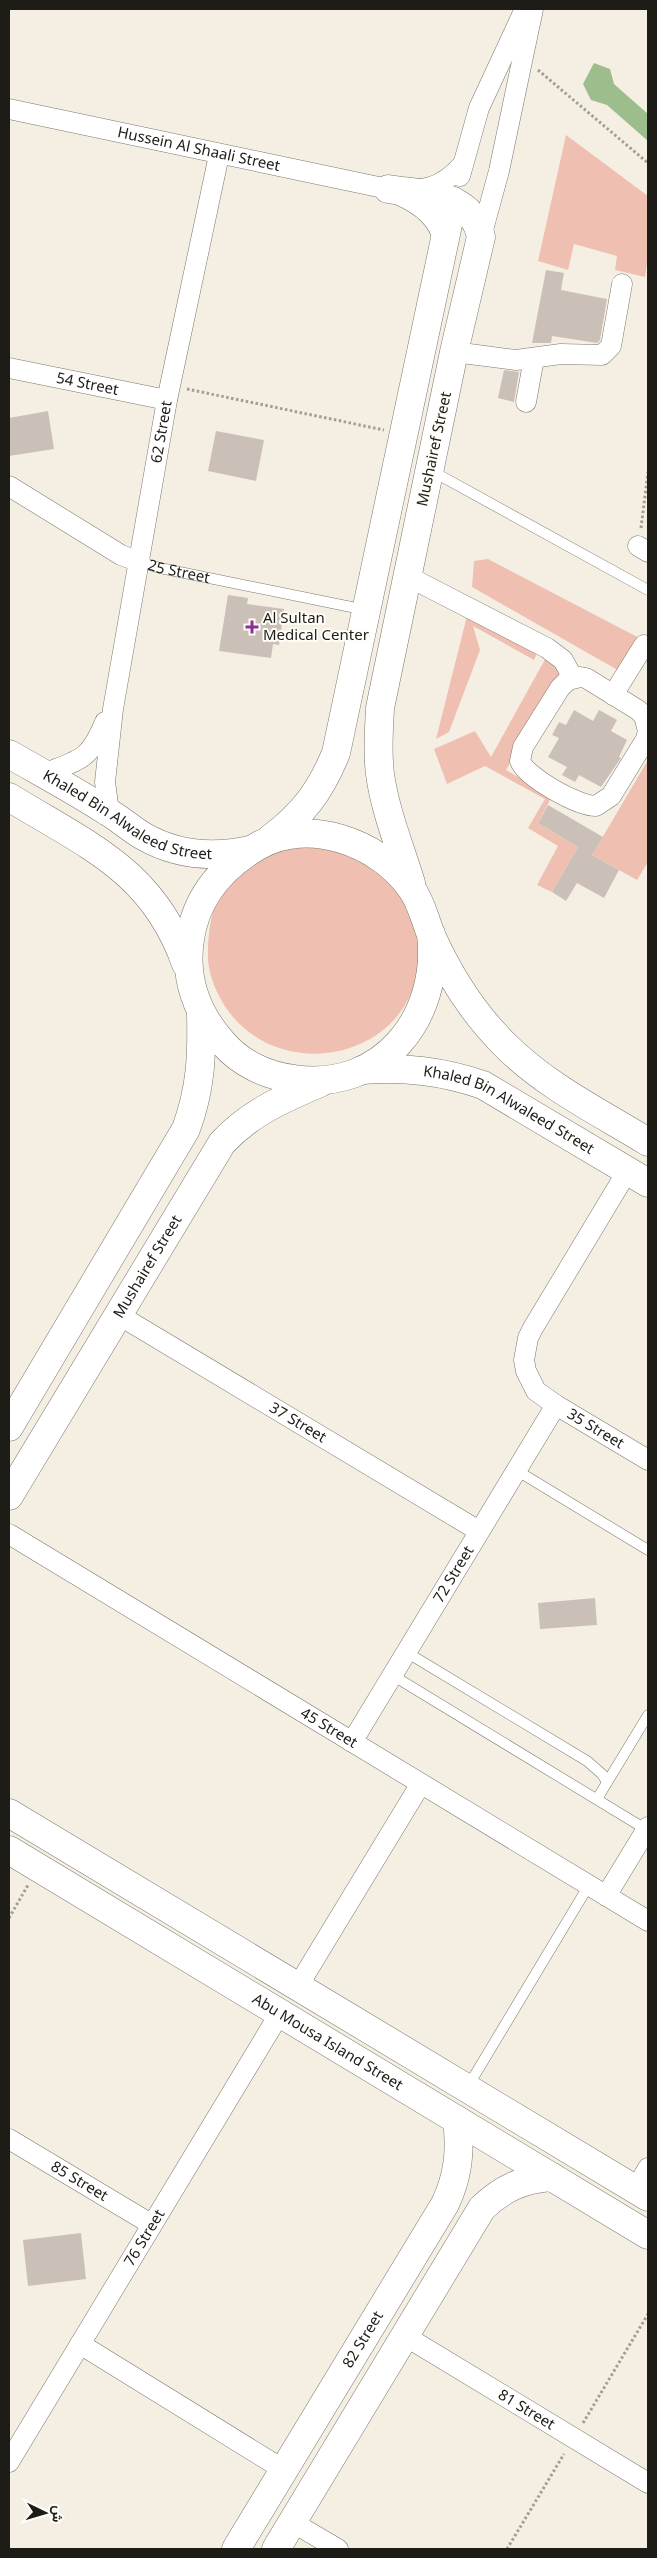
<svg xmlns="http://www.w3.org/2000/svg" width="657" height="2558" viewBox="0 0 657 2558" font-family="'Noto Sans',Vazirmatn,sans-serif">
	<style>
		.green { fill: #efc0b2 }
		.water { fill: #9dbd8c }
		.building { fill: #cbc0b7 }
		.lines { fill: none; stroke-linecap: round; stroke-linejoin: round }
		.lane-casing { stroke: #7c776c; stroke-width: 11 }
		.street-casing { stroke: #7c776c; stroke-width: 21 }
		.secondary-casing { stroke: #7c776c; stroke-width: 29 }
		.path { stroke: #a29e94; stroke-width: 3; stroke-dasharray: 2.5 2.5; stroke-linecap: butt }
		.lane { stroke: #fff; stroke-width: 10 }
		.street { stroke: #fff; stroke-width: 20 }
		.secondary { stroke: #fff; stroke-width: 28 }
		.poi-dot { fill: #8d2e97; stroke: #fffdf8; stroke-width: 2 }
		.labels { text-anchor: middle; stroke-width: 4; stroke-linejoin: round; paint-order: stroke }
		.street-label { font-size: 15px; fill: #1e1c17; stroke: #fffdf8 }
		.poi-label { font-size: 15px; fill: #1e1c17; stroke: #fffdf8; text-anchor: start }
	</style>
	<rect width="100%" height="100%" fill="#f5efe3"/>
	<g class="green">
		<path d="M566,135l82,61v61l-3,20 -30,-7 2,-14 -43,-12 -6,26 -30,-9z"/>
		<path d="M488,559l157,82 -24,31 -149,-85 2,-26z"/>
		<path d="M468,612l70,39 -4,9 -61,-34 7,24 -31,82 -13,7z"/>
		<path d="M548,654l18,13 -60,103 46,26 -14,27 40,24 -26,45 -15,-7 21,-39 -30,-18 17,-29 -60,-33 -38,18 -13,-35 41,-18 16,26z"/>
		<path d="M648,760v102l-11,18 -45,-25z"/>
		<path d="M293,841l76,13c11,14 23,29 35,44 4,6 11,12 14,18 6,15 3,34 1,49 -14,102 -154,121 -200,31 -7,-14 -12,-29 -11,-44 0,-25 6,-63 29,-79 17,-12 38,-21 56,-32z"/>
	</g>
	<path class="water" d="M594,63l16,6 4,15 34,30v27l-41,-36 -16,-5 -8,-16z"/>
	<g class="building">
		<path d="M546,270l18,3 -3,17 46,9 -7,41 -3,3 -45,-7 -1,7h-19z"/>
		<path d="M504,370l15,2 -5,30 -16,-4z"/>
		<path d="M48,411l6,38 -45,7v-38z"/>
		<path d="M216,431l48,9 -8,41 -48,-10z"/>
		<path d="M228,595l20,3 -1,6 37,5 -5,36 -6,-1 -2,14 -52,-7z"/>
		<path d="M574,710l19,11 6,-11 18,10 -6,11 16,9 -8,17 2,1 -20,29 -22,-12 -4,7 -13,-7 5,-8 -19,-10 11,-19 -7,-3 7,-13 7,3z"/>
		<path d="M548,805l55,32 -11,18 27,15 -15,28 -27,-15 -11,18 -14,-9 26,-45 -40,-24z"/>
		<path d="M595,1598l2,27 -57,4 -2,-26z"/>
		<path d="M81,2233l5,46 -58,7 -5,-46z"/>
	</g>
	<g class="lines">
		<defs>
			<g id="lane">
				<path d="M430,470l218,120"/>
				<path id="s1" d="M140,562l20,6 206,42"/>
				<path d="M516,1470l132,80"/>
				<path d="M406,1652l181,109 15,13 5,8"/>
				<path d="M392,1675l255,155"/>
				<path d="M597,1799l51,-84"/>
				<path d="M467,2088l122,-203"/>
			</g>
			<g id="street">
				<path id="s2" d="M9,109l379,80c33,2 52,2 75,-25"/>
				<path d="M460,176l19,-68 45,-97"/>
				<path d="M399,195c22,10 40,23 45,48"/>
				<path d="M481,237l18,-66 34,-162"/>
				<path d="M454,352l62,8 45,-6 41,1 9,-9 11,-62"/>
				<path id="s3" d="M9,368l158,32"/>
				<path d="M526,402l8,-44"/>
				<path d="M9,486l112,69 19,7"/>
				<path d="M638,546l10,6"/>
				<path d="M407,576l140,72 16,12 10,18"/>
				<path d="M580,677l6,1 52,32 6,6 4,15 -2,8 -35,57 -15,10c-18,0 -69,-28 -76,-45l3,-14 37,-59 8,-8z"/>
				<path d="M613,695l31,-50"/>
				<path d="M43,774c38,-15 46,-13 62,-52"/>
				<path id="s4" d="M109,812l-4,-30 8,-73 54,-309 52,-245"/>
				<path id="s5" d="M628,1170l-95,158 -5,10 -4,22 2,11 10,20 20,14 92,55"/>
				<path id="s6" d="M117,1314l362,217"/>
				<path id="s7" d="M9,1534l639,387"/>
				<path id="s8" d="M352,1742l204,-337"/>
				<path d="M606,1896l42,-69"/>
				<path d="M298,1986l122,-201"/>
				<path id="s9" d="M9,2139l142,85"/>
				<path d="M636,2189l12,-21"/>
				<path id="s10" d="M405,2336l243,147"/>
				<path d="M80,2344l204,126"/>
				<path id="s11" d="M9,2462l271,-449"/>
				<path d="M292,2522l46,27"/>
			</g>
			<g id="secondary">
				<path d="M388,189c37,6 84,3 93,48l-27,115 -74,356c-1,22 -3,44 0,66 5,37 20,73 31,109"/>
				<path id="s12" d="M9,754c33,19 67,37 99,58 12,7 23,17 35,24 33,19 70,22 107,14"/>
				<path d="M9,797c79,49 144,73 177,167"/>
				<path d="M270,839c33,-25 50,-47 66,-86l117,-552"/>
				<path d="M431,934c10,83 -49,158 -137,145 -26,-3 -53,-15 -71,-36 -26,-29 -39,-65 -33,-104 6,-42 32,-72 68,-93 50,-29 121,-4 153,42 11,15 14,33 21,49 18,40 42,77 73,108 41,41 94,67 143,97"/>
				<path id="s13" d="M362,1070c43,-3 80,1 121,15l165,98"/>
				<path d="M9,1427l177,-298c15,-41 16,-73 15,-115"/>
				<path id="s14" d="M9,1496l213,-353c28,-30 60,-44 98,-60"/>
				<path d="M9,1813l639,384"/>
				<path id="s15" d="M9,1850l639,385"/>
				<path id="s16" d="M236,2549l209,-345c13,-27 16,-53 12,-84"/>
				<path d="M276,2549l206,-341c21,-20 41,-29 70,-31"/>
			</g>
		</defs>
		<use href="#lane" class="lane-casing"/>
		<use href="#street" class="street-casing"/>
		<use href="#secondary" class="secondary-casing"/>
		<g class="path">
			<path d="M538,70l110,93"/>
			<path d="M187,389l197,41"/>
			<path d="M641,528l7,-56"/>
			<path d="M9,1918l19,-33"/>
			<path d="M583,2423l65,-109"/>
			<path d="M507,2549l57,-95"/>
		</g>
		<use href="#lane" class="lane"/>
		<use href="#street" class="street"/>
		<use href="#secondary" class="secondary"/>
	</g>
	<path class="poi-dot" d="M249.5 619.5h5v5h5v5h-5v5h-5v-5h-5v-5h5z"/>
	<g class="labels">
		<g class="street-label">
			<text dy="5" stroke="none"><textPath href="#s2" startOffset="194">Hussein Al Shaali Street</textPath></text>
			<text dy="5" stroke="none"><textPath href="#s3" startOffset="80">54 Street</textPath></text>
			<text dy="5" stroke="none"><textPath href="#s4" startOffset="385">62 Street</textPath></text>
			<text transform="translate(434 449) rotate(-78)" y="5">Mushairef Street</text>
			<text dy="5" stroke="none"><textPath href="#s1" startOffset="40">25 Street</textPath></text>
			<text dy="5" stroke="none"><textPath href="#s12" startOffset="135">Khaled Bin Alwaleed Street</textPath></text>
			<text dy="5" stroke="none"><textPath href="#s13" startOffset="156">Khaled Bin Alwaleed Street</textPath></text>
			<text dy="5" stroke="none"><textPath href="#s14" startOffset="268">Mushairef Street</textPath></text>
			<text dy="5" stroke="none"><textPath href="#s6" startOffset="211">37 Street</textPath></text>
			<text dy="5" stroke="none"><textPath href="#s5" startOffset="322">35 Street</textPath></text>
			<text dy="5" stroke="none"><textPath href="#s8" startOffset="196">72 Street</textPath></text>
			<text dy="5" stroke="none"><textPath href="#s7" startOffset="374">45 Street</textPath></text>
			<text dy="5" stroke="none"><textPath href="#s15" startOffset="372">Abu Mousa Island Street</textPath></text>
			<text dy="5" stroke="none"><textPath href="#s9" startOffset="82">85 Street</textPath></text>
			<text dy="5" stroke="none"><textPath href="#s11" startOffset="262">76 Street</textPath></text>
			<text dy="5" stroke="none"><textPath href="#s16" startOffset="245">82 Street</textPath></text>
			<text dy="5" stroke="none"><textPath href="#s10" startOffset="142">81 Street</textPath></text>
		</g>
		<g class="poi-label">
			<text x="263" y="623">Al Sultan<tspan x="263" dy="17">Medical Center</tspan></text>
		</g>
	</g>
	<rect width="657" height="2558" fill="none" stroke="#1e1c17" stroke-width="20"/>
	<g transform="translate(45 2513) rotate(95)" stroke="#fffdf8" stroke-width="4" paint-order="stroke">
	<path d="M0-4L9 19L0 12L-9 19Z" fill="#1e1c17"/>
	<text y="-8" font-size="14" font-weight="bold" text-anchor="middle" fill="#1e1c17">ش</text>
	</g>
</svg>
